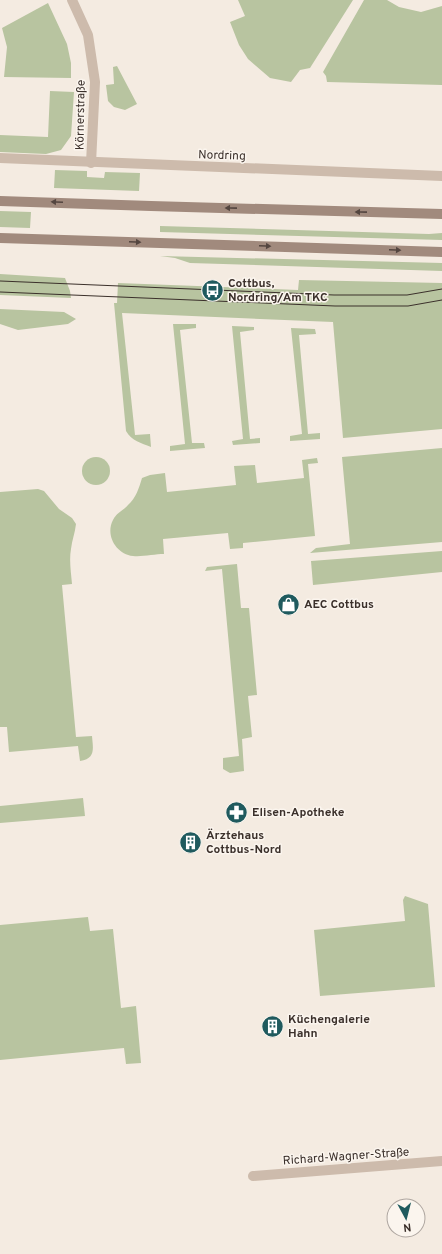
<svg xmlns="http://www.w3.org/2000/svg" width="442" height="1254" viewBox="0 0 442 1254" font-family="Overpass,sans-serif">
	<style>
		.green { fill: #b8c4a0 }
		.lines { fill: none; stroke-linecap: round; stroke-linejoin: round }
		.street { stroke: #cdbbac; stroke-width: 10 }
		.secondary { stroke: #a18a7d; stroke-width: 10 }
		.tram { stroke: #3b302b; stroke-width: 1 }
		.oneway { fill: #544640 }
		.labels { text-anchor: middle; stroke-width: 3; stroke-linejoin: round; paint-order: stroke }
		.street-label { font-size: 12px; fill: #3b302b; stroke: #fbf5ee }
		.poi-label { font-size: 12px; font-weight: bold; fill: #3b302b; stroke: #fbf5ee; text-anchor: start }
	</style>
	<rect width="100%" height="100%" fill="#f4ebe1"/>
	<g class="green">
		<path d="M238,0h115l-43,68 -10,2 -9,12 -21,-4 -22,-19 -9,-14 -9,-23 15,-6z"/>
		<path d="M364,0h23l12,7 22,5 21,-6v79l-115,-3 -1,-6 -3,-4z"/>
		<path d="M48,3l19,41 4,19v15l-67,-1 3,-30 -5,-19z"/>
		<path d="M117,66l20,38 -12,6 -11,-3 -6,-6 -2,-16 8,-1 -1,-17z"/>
		<path d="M50,91l24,1 -3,44 -10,14 -15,4 -46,-2v-17l48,2z"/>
		<path d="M55,170l32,1v6l17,1 1,-6 35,1 -1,18 -85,-3z"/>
		<path d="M0,211l31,1 -1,16 -30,-1z"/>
		<path d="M160,226l269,8 13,-1v7l-282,-8z"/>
		<path d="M160,256l282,7v8l-252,-8 -15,-5z"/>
		<path d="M0,274l65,4 5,13 1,7 -71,-3z"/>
		<path d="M299,280l143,3v146l-99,9 -10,-116 -211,-9 13,122 15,-1 1,13c-10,-4 -19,-6 -25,-16l-12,-128h3l1,-20 180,7z"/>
		<path d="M0,309l64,3 12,7 -8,5 -50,6 -18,-6z"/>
		<path d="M173,324h23v4l-16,2 12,113h12l1,5 -35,3v-5l15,-2z"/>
		<path d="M232,326l22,1v3l-14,2 10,107 10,-1v5l-27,2 -1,-4 11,-2z"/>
		<path d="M291,328l24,1 1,5 -17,1 9,99 12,-1v6l-30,2v-5l12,-2z"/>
		<path d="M442,448v94l-132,11 6,-5 34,-4 -8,-87z"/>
		<circle cx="96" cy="471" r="14"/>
		<path d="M317,458l1,5 -10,1 7,72 -72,7v5l-13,1 -2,-16 -65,6 1,15c-9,0 -22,3 -31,2 -17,-2 -28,-21 -20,-36 4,-8 10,-9 15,-15 8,-7 11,-17 14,-27l8,-3 15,-2 2,19 69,-7 -2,-19 21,-1 2,18 47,-5 -2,-18z"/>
		<path d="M38,489l6,2 15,18 13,9 4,6c-1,9 -4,16 -5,25 -2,11 0,23 1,35l-10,1 14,152 16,-1c1,12 4,23 -12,25l-2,-15 -69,6 -2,-25h-7v-235z"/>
		<path d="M442,551v21l-129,13 -2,-24z"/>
		<path d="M237,564l4,44h8l8,87 -9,1 4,41 -10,2 2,32 -14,2 -7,-4v-11l16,-2 -17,-187 -17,2 2,-4z"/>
		<path d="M83,798l2,18 -85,7v-17z"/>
		<path d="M405,896l23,8 7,83 -115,9 -6,-66 91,-9 -2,-21z"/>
		<path d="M88,917l2,14 23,-2 8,79 15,-2 5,57 -15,1 -2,-16 -124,12v-135z"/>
	</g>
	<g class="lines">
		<g class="street">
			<path d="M72,0l16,35 7,47 -4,81"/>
			<path d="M0,158l442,18"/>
			<path d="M253,1176l189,-15"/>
		</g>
		<g class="secondary">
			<path d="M0,201l151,5 291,8"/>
			<path d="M0,238l442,14"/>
		</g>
		<g class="tram">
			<path d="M0,281l334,14h73l35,-6"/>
			<path d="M0,292l335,14h73l34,-6"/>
		</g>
	</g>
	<defs><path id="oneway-solid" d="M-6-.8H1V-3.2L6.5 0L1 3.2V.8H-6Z"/></defs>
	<g class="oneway">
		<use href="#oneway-solid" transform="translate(57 202) rotate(-177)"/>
		<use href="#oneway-solid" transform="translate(231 208) rotate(-179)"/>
		<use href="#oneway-solid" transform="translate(361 212) rotate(-179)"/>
		<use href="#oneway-solid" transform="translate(135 242) rotate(2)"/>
		<use href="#oneway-solid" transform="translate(265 246) rotate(2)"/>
		<use href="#oneway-solid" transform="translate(395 250) rotate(2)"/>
	</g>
	<defs>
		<symbol id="bus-disc" viewBox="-11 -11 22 22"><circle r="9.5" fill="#1f5a5e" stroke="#fbf5ee"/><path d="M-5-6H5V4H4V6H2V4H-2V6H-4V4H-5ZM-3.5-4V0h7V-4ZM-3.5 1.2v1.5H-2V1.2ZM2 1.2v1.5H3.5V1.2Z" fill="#fff"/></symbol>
		<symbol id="shop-disc" viewBox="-11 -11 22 22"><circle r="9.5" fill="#1f5a5e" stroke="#fbf5ee"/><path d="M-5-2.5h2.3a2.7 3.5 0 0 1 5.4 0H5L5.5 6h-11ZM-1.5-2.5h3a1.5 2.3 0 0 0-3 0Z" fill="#fff"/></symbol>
		<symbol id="pharmacy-disc" viewBox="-11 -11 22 22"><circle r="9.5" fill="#1f5a5e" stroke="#fbf5ee"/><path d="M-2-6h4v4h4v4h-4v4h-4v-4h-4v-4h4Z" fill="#fff"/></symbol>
		<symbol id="building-disc" viewBox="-11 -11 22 22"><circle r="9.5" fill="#1f5a5e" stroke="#fbf5ee"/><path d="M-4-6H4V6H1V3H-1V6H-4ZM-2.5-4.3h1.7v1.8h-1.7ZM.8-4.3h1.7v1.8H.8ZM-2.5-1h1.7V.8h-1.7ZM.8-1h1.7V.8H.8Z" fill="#fff"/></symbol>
	</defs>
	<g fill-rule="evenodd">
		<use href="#bus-disc" x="200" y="278" width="25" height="25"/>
		<use href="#shop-disc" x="276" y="592" width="25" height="25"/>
		<use href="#pharmacy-disc" x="224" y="800" width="25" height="25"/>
		<use href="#building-disc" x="178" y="830" width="25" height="25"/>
		<use href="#building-disc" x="260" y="1014" width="25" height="25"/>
	</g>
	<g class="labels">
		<g class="street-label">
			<text transform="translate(80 115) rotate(-89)" y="4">Körnerstraße</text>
			<text transform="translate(222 155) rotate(2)" y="4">Nordring</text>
			<text transform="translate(346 1156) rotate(-4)" y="4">Richard-Wagner-Straße</text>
		</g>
		<g class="poi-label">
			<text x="228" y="287">Cottbus,<tspan x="228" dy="14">Nordring/Am TKC</tspan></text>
			<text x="304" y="608">AEC Cottbus</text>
			<text x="252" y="816">Elisen-Apotheke</text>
			<text x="206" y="839">Ärztehaus<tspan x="206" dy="14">Cottbus-Nord</tspan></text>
			<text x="288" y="1023">Küchengalerie<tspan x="288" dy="14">Hahn</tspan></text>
		</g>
	</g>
	<g transform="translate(406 1218) rotate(173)"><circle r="19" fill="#fbf5ee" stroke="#aea6a0"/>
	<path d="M0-3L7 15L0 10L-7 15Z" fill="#1f5a5e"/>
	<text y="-6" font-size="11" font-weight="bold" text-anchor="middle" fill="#3b302b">N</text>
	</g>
</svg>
